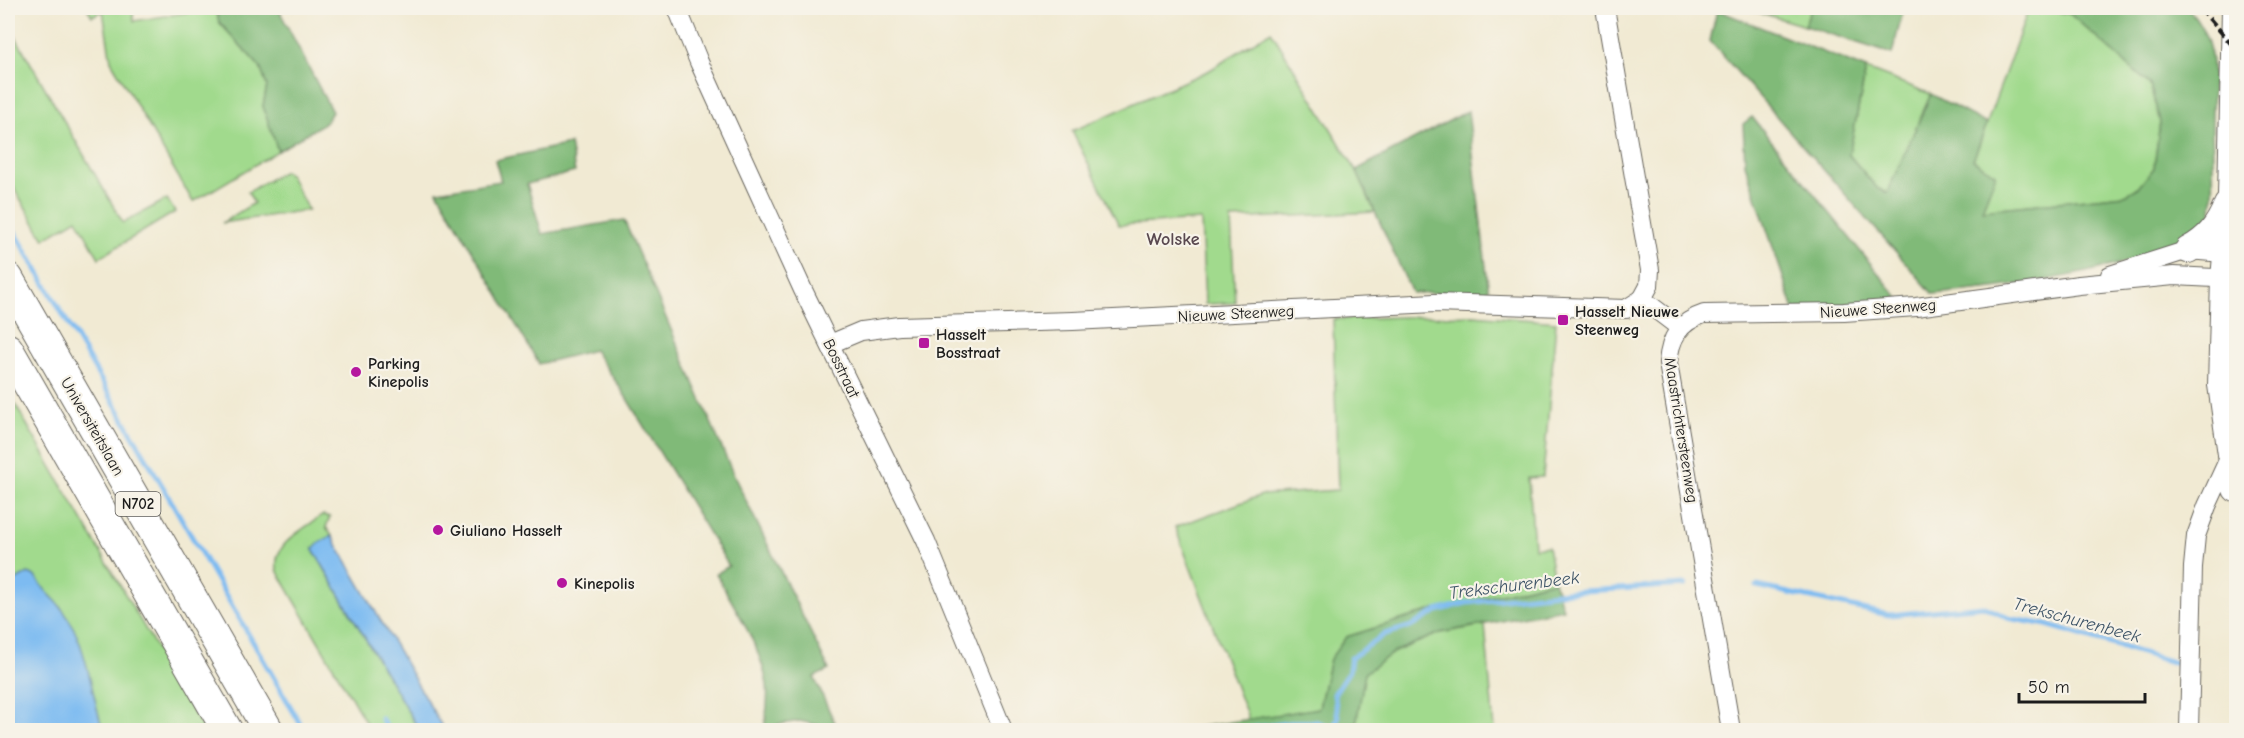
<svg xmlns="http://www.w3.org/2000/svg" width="2244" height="738" viewBox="0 0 2244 738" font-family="'Comic Neue',sans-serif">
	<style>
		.green { fill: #a1da8d; stroke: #5e7b54; stroke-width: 1.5 }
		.forest { fill: #80ba78; stroke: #4e6b4a; stroke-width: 1.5 }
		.water { fill: #7dbbf1; stroke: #4c6c86; stroke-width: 1.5 }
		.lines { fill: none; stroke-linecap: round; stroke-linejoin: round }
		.stream { stroke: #7dbbf1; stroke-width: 5 }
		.minor-casing { stroke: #67645c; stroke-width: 20 }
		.secondary-casing { stroke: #67645c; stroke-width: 28 }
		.trunk-casing { stroke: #67645c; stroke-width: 32 }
		.minor { stroke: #fff; stroke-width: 18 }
		.secondary { stroke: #fff; stroke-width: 26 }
		.trunk { stroke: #fff; stroke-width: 30 }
		.rail { stroke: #1c1c1c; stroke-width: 4.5; stroke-dasharray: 9 4.5; stroke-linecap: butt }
		.poi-dot { fill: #b5179e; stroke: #f7f3e8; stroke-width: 2 }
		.labels { text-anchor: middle; stroke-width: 4.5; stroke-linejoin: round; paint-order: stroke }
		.shield { fill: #f7f3e8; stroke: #5e5c59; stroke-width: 1.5 }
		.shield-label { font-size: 15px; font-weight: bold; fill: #1c1c1c }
		.street-label { font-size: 16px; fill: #1c1c1c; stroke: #f7f3e8 }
		.poi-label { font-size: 16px; font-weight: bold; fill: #1c1c1c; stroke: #f7f3e8; text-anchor: start }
		.neighbourhood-label { font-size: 18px; font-weight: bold; fill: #5a4950; stroke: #f7f3e8 }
		.water-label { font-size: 18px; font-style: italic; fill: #3e5467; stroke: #f7f3e8 }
	</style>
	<rect width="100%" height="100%" fill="#f7f3e8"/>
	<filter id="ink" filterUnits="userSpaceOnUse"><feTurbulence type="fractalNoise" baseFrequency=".0167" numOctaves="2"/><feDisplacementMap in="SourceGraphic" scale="12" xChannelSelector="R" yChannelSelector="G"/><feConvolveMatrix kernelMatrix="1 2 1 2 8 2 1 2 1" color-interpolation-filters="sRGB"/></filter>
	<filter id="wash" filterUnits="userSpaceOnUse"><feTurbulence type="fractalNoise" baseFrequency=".008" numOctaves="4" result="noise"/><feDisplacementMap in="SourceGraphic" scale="24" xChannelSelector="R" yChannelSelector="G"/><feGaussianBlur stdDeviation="1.35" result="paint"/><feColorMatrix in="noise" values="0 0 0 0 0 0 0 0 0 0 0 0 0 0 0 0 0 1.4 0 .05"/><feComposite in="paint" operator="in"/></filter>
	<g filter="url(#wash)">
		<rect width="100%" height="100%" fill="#f1ead3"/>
		<g class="green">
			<path d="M87,8h45l2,13 82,-13 3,14 41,45 7,19 -4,20 15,45 -85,51 -82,-141 -8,-50 -11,5z"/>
			<path d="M1744,8h67l-6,18z"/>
			<path d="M2029,8h14l27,6 80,71 10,37 -6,46 -16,20 -13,7 -143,15 -9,-49z"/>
			<path d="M1271,31l85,139 19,42 -144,7 4,84 -30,1 -4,-84 -82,5 -47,-94 138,-61z"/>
			<path d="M15,36l108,187 44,-24 8,13 -76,46 -22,-39 -33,20 -36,-61v-137z"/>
			<path d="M1866,69l65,25 -44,99 -10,-5 -28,-33z"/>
			<path d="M284,171l5,3 19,36 -86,13 32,-20 -6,-11z"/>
			<path d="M1474,315l82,7 -13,155 -14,1 5,70 14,-2 6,35 -128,31 -96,47 -11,49 -70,13 -74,-194 87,-32 76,-5 -5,-171z"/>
			<path d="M8,392l196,338h-196z"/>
			<path d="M323,515l7,2 -4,10 6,9 -12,6 -7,7 106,181h-49l-92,-158c-9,-27 27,-44 45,-57z"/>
			<path d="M1485,625l9,105h-139l9,-57 30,-21 46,-19z"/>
		</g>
		<g class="forest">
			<path d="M216,8h65v6l51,98 -6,10 -48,29 -15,-45 4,-20 -7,-19 -41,-45z"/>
			<path d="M1811,8h93l-12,46 -87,-28z"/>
			<path d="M2043,8h145c32,36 24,70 24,115 0,22 5,87 -4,104 -7,13 -27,16 -39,21 -77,28 -155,39 -236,46l-223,-253 7,-31 149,59 -17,86 28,33 10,5 44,-99 56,30 -14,36 23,14 -14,36 143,-15 13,-7 16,-20 6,-46 -10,-37 -80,-71z"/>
			<path d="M1468,111l21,182h-77l-56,-123z"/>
			<path d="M1752,117l148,183 -106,10 -49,-146 -2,-40z"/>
			<path d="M570,144l5,28 -48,12 15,50 82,-14 110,256 95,194 -15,7 24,53 -38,-9 -19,3 -17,6c2,-14 5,-31 3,-46 -7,-39 -32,-76 -51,-110l13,-8 -108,-177 -27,-39 -55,14 -102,-173 64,-10 -6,-21z"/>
			<path d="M1554,581l9,28 -123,24 -46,19 -29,21 -10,57h-174l138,-22 11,-49 16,-22 80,-25z"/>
		</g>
		<g class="water">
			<path d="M332,536l112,194h-25l-106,-181 7,-7z"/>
			<path d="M28,573c10,2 12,12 19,19 40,36 41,90 56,138h-95v-150l7,1z"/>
		</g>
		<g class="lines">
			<g class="stream">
				<path d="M8,220l296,510"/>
				<path d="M1757,586l132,29 94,-9 25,12 39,7 132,39"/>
				<path d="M381,718l7,12"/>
				<path d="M1240,730l56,-8h21l16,6 5,-10 -4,-24 15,-23 2,-13 34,-24 27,-8 25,-15 29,-8 101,-11 118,-7"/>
			</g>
		</g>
	</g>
	<g filter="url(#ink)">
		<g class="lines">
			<defs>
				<g id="minor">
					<path d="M677,8l22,54 104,228 123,251 77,189"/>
					<path d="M1605,8l45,262 -1,16 -7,13"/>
					<path d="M2110,275l78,-25 48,4"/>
					<path d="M1642,299l37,28"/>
					<path d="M830,344l31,-13 38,-5 174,-5 362,-18 191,6 16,-10"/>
					<path d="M1731,730l-63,-367c2,-25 11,-41 36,-49l140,-2 72,-5 163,-22 95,-9 61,3"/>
					<path d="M2189,730l4,-163 3,-31 11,-30 23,-50"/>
				</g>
				<g id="secondary">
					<path d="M2235,8l-4,189 -7,82 -3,106 15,104"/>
					<path d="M2188,250c20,-11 30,-23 39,-45"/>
				</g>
				<g id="trunk">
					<path d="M8,278l260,452"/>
					<path d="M8,349l219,381"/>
				</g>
			</defs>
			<use href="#minor" class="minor-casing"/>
			<use href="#secondary" class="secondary-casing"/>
			<use href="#trunk" class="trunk-casing"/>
			<use href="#minor" class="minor"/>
			<use href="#secondary" class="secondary"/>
			<use href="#trunk" class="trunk"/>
			<path class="rail" d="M2200,8l36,41"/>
		</g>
	</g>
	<g class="poi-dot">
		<rect x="1557" y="314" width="12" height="12" rx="3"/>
		<rect x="918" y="337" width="12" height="12" rx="3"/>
		<circle cx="356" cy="372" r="6"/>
		<circle cx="438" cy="530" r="6"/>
		<circle cx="562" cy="583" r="6"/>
	</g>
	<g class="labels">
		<rect class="shield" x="115.5" y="492" width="45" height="24" rx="4.5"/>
		<g class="shield-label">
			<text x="138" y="509">N702</text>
		</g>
		<g class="street-label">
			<text transform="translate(1878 308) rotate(-4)" y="6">Nieuwe Steenweg</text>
			<text transform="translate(1236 313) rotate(-3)" y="6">Nieuwe Steenweg</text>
			<text transform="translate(842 368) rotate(64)" y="6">Bosstraat</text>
			<text transform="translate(93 426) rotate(60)" y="6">Universiteitslaan</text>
			<text transform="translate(1682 430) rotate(81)" y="6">Maastrichtersteenweg</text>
		</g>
		<g class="poi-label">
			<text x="1575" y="317">Hasselt Nieuwe<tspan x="1575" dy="18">Steenweg</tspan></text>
			<text x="936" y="340">Hasselt<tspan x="936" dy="18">Bosstraat</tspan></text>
			<text x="368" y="369">Parking<tspan x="368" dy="18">Kinepolis</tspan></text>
			<text x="450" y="536">Giuliano Hasselt</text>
			<text x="574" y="589">Kinepolis</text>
		</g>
		<g class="neighbourhood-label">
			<text x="1173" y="245">Wolske</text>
		</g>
		<g class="water-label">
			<text transform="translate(1514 585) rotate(-7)" y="6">Trekschurenbeek</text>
			<text transform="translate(2077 620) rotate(15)" y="6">Trekschurenbeek</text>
		</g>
	</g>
	<rect width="2244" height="738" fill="none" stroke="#f7f3e8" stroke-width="30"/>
	<path d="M2019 693v9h126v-9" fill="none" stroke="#1c1c1c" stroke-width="3"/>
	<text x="2028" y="693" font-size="18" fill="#1c1c1c" stroke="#f7f3e8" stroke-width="4.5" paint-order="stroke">50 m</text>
</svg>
